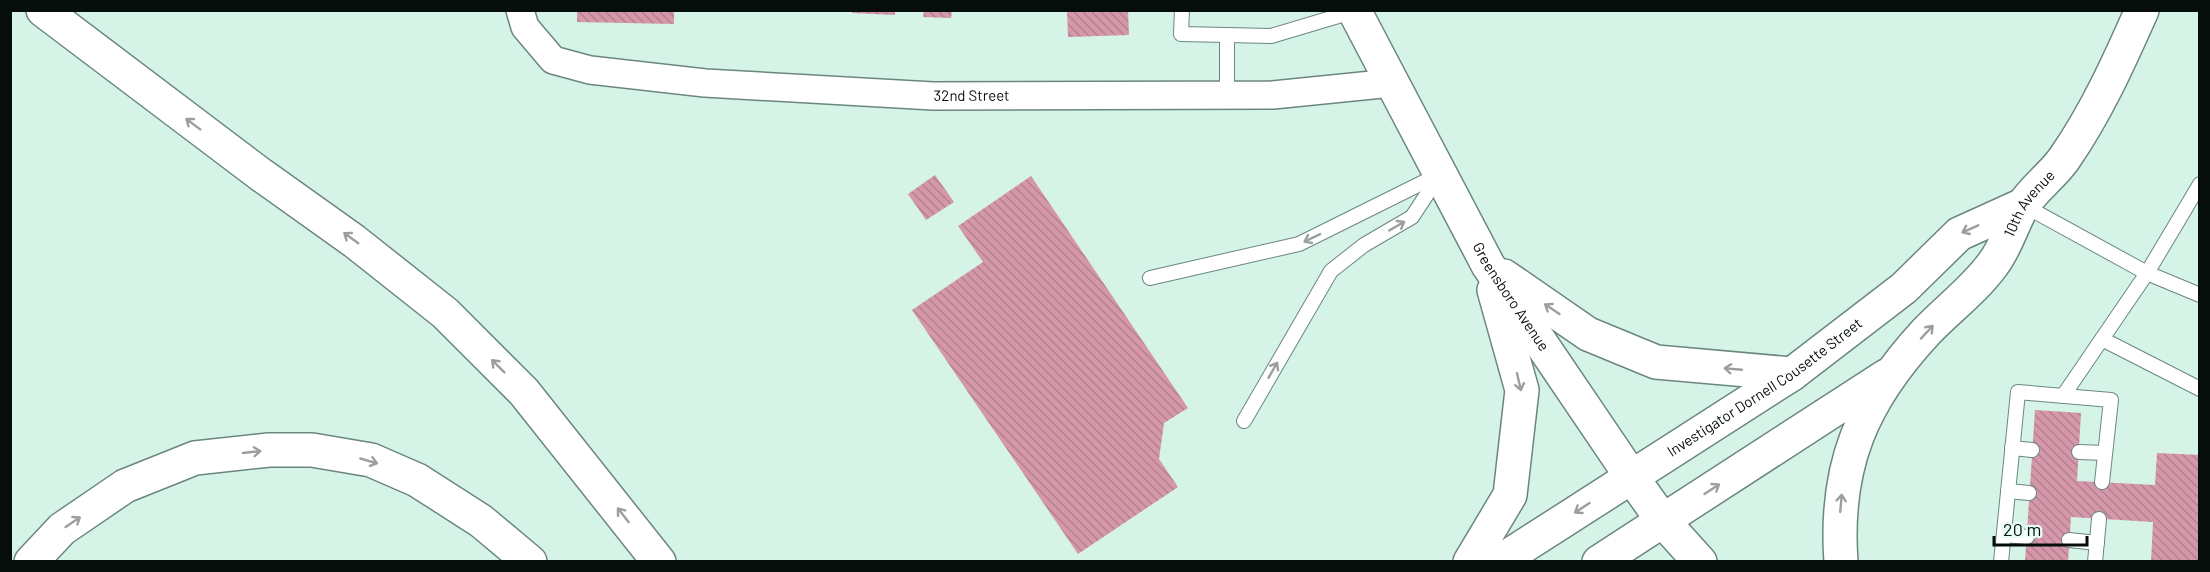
<svg xmlns="http://www.w3.org/2000/svg" width="2210" height="572" viewBox="0 0 2210 572" font-family="Barlow,sans-serif">
	<style>
		.building { fill: url(#building-back-hatch) }
		.lines { fill: none; stroke-linecap: round; stroke-linejoin: round }
		.lane-casing { stroke: #6b877c; stroke-width: 16 }
		.street-casing { stroke: #6b877c; stroke-width: 30 }
		.secondary-casing { stroke: #6b877c; stroke-width: 36 }
		.highway-casing { stroke: #6b877c; stroke-width: 36 }
		.lane { stroke: #fff; stroke-width: 14 }
		.street { stroke: #fff; stroke-width: 27 }
		.secondary { stroke: #fff; stroke-width: 33 }
		.highway { stroke: #fff; stroke-width: 33 }
		.oneway { stroke: #9b9f9d }
		.labels { text-anchor: middle; stroke-width: 4.5; stroke-linejoin: round; paint-order: stroke }
		.street-label { font-size: 15px; fill: #050e0a; stroke: #e6fef5 }
	</style>
	<defs>
		<pattern id="building-back-hatch" width="6" height="6" patternUnits="userSpaceOnUse" patternTransform="scale(1.5)"><rect width="6" height="6" fill="#d597aa"/><path d="M-1 5l2 2M0 0l6 6M5-1l2 2" fill="none" stroke="#b58191"/></pattern>
	</defs>
	<rect width="100%" height="100%" fill="#d5f3e6"/>
	<g class="building">
		<path d="M577,10h97v14l-97,-2z"/>
		<path d="M852,10h43v5l-43,-2z"/>
		<path d="M924,10h28l-1,8 -28,-1z"/>
		<path d="M1067,10h61l1,25 -61,2z"/>
		<path d="M935,175l19,27 -28,18 -18,-26z"/>
		<path d="M1031,176l157,232 -24,15 -5,36 19,28 -100,67 -166,-244 71,-48 -25,-36z"/>
		<path d="M2035,410l46,3 -4,68 78,4 2,-32 43,2v107h-49l2,-40 -82,-5 -3,45h-43z"/>
	</g>
	<g class="lines">
		<defs>
			<g id="lane">
				<path d="M1182,10l-1,24 90,2 84,-25"/>
				<path d="M1227,35v60"/>
				<path d="M2023,205l124,68 53,22"/>
				<path d="M1150,278l149,-34 139,-69"/>
				<path d="M2102,339l98,50"/>
				<path d="M2063,396l84,-123 53,-89"/>
				<path d="M1244,421l87,-150 33,-26 48,-28 27,-41"/>
				<path d="M2012,448l20,2"/>
				<path d="M2079,452l26,1"/>
				<path d="M2008,491l21,2"/>
				<path d="M2004,535l23,2"/>
				<path d="M2069,540l28,3"/>
				<path d="M2001,562l17,-170 93,8 -9,82"/>
				<path d="M2095,562l4,-43"/>
			</g>
			<g id="street">
				<path id="s1" d="M520,10l5,17 28,33 37,10 115,13 228,13 340,-1 119,-12"/>
			</g>
			<g id="secondary">
				<path id="s2" d="M1354,10l134,255 143,211 32,45 37,41"/>
				<path d="M1504,276l84,58 68,28 136,12"/>
				<path d="M1470,562l40,-67 12,-105 -28,-100"/>
				<path id="s3" d="M1499,562l293,-188 112,-86 55,-54 64,-29"/>
				<path d="M1599,562l287,-186"/>
				<path id="s4" d="M1841,562c-7,-96 21,-161 85,-230 22,-23 49,-43 67,-68 13,-17 19,-39 29,-57 11,-18 30,-31 42,-48 32,-46 55,-97 78,-149"/>
			</g>
			<g id="highway">
				<path d="M43,10l217,164 94,67 91,72 79,79 135,170"/>
				<path d="M31,562l31,-33 63,-43 70,-28 74,-8h43l59,10 46,20 64,41 49,41"/>
			</g>
		</defs>
		<use href="#lane" class="lane-casing"/>
		<use href="#street" class="street-casing"/>
		<use href="#secondary" class="secondary-casing"/>
		<use href="#highway" class="highway-casing"/>
		<use href="#lane" class="lane"/>
		<use href="#street" class="street"/>
		<use href="#secondary" class="secondary"/>
		<use href="#highway" class="highway"/>
	</g>
	<defs><path id="oneway-shaft" d="M-6 0H5M1.5-3L5.5 0L1.5 3" fill="none" stroke-width="1.6" stroke-linecap="round" stroke-linejoin="round" transform="scale(1.5)"/></defs>
	<g class="oneway">
		<use href="#oneway-shaft" transform="translate(193 124) rotate(-143)"/>
		<use href="#oneway-shaft" transform="translate(1397 226) rotate(-30)"/>
		<use href="#oneway-shaft" transform="translate(1970 229) rotate(156)"/>
		<use href="#oneway-shaft" transform="translate(351 238) rotate(-144)"/>
		<use href="#oneway-shaft" transform="translate(1312 238) rotate(154)"/>
		<use href="#oneway-shaft" transform="translate(1552 309) rotate(-146)"/>
		<use href="#oneway-shaft" transform="translate(1927 332) rotate(-47)"/>
		<use href="#oneway-shaft" transform="translate(498 366) rotate(-135)"/>
		<use href="#oneway-shaft" transform="translate(1733 369) rotate(-175)"/>
		<use href="#oneway-shaft" transform="translate(1273 370) rotate(-60)"/>
		<use href="#oneway-shaft" transform="translate(1519 382) rotate(77)"/>
		<use href="#oneway-shaft" transform="translate(252 452) rotate(-6)"/>
		<use href="#oneway-shaft" transform="translate(369 461) rotate(16)"/>
		<use href="#oneway-shaft" transform="translate(1712 489) rotate(-33)"/>
		<use href="#oneway-shaft" transform="translate(1841 503) rotate(-85)"/>
		<use href="#oneway-shaft" transform="translate(1582 508) rotate(147)"/>
		<use href="#oneway-shaft" transform="translate(623 515) rotate(-128)"/>
		<use href="#oneway-shaft" transform="translate(73 522) rotate(-34)"/>
	</g>
	<g class="labels">
		<g class="street-label">
			<text dy="5" stroke="none"><textPath href="#s1" startOffset="482">32nd Street</textPath></text>
			<text dy="5" stroke="none"><textPath href="#s4" startOffset="420">10th Avenue</textPath></text>
			<text dy="5" stroke="none"><textPath href="#s2" startOffset="327">Greensboro Avenue</textPath></text>
			<text dy="5" stroke="none"><textPath href="#s3" startOffset="318">Investigator Dornell Cousette Street</textPath></text>
		</g>
	</g>
	<rect width="2210" height="572" fill="none" stroke="#050e0a" stroke-width="24"/>
	<path d="M1994 536v9h93v-9" fill="none" stroke="#050e0a" stroke-width="3"/>
	<text x="2003" y="536" font-size="18" fill="#050e0a" stroke="#e6fef5" stroke-width="4.5" paint-order="stroke">20 m</text>
</svg>
